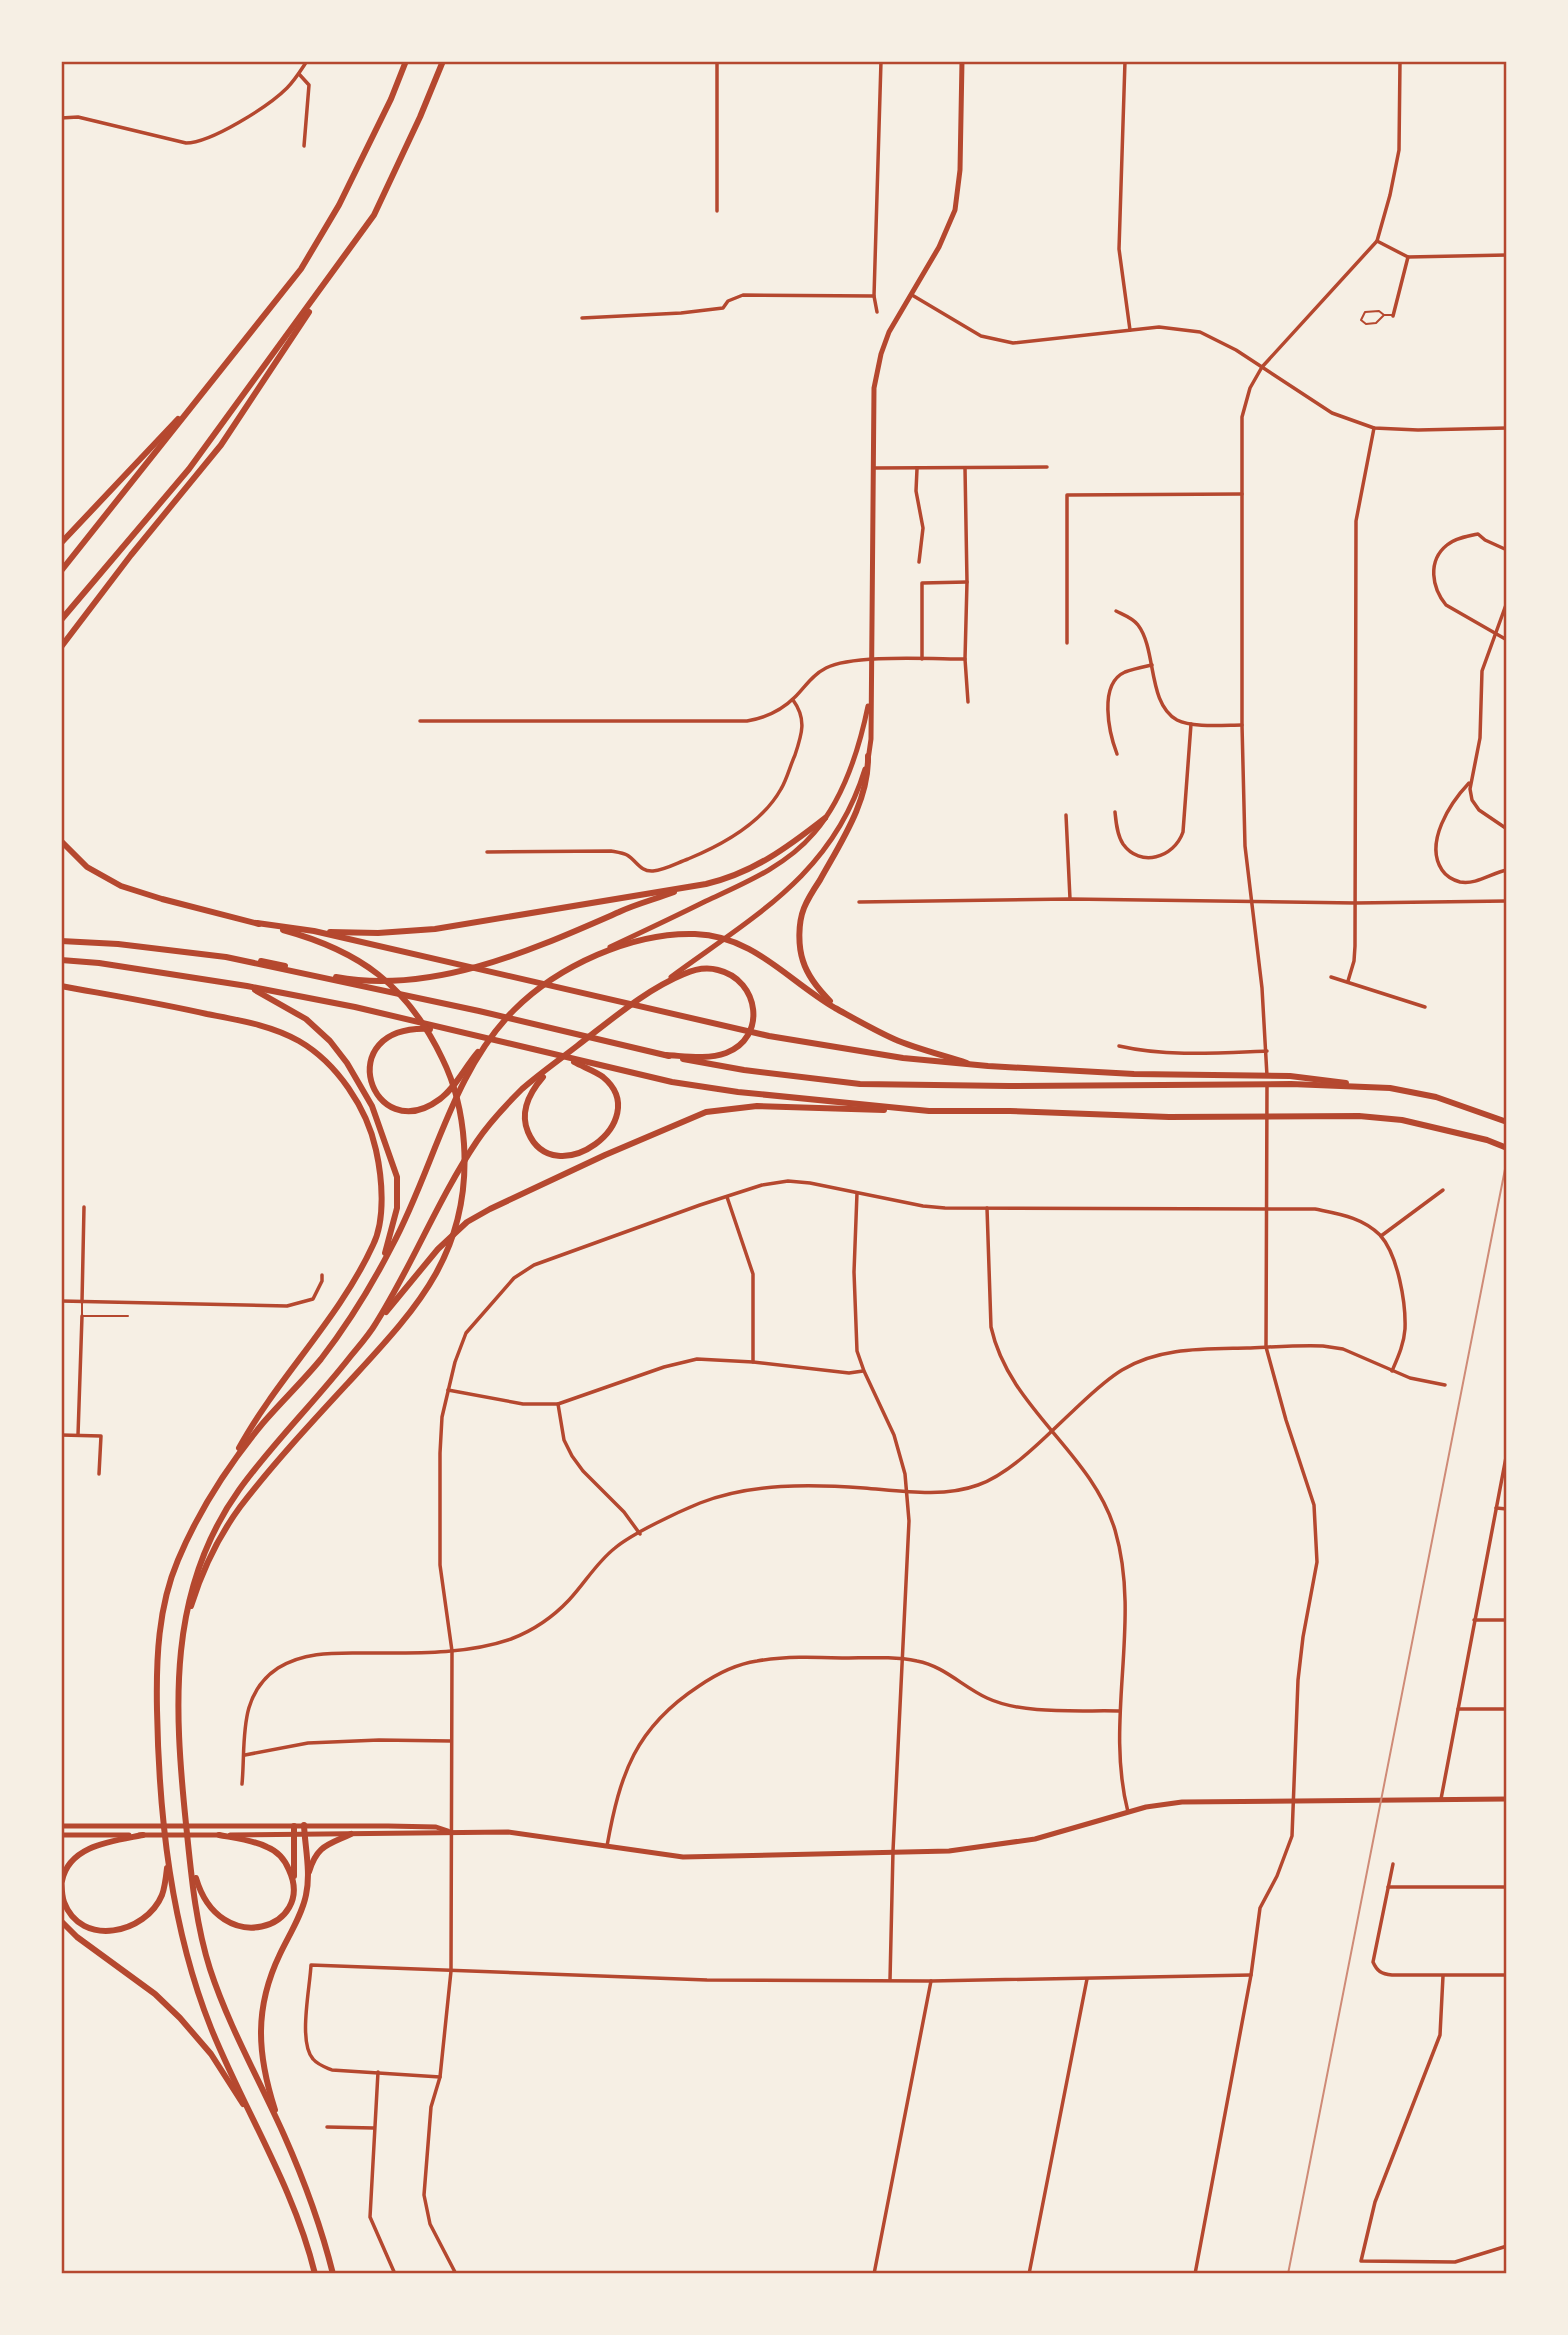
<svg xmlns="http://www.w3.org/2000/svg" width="1568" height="2335" viewBox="0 0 1568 2335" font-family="'DM Sans',sans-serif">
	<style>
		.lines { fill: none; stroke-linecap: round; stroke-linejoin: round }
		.service { stroke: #b5482f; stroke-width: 2 }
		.minor { stroke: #b5482f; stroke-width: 3.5 }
		.secondary { stroke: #b5482f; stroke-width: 5 }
		.motorway { stroke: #b5482f; stroke-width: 6 }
		.rail { stroke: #cf8b77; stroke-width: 2 }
		.neatline { fill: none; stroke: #b5482f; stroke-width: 2.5 }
	</style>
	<rect width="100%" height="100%" fill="#f6efe4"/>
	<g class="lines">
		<g class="service">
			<path d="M1384,315l-8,8 -10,1 -5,-4 4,-8 14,-1 5,4h8"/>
			<path d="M82,1303v13h46"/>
		</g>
		<g class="minor">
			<path d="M1125,61l-6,188 11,81"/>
			<path d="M299,74l10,11 -5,61"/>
			<path d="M61,118l17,-1 108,26c25,0 83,-37 101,-55 8,-8 14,-18 20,-27"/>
			<path d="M717,211v-150"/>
			<path d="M1377,241l31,16 99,-2"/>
			<path d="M912,295l69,41 32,7 146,-16 41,5 36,18 96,63 42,15 44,2 89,-2"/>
			<path d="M877,312l-3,-16 7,-235"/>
			<path d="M1393,316l15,-59"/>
			<path d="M582,318l99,-5 42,-5 5,-7 15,-6 131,1"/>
			<path d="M874,468l173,-1"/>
			<path d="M965,468l2,114 -2,77 3,43"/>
			<path d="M917,469l-1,22 7,37 -4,34"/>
			<path d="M1507,550l-22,-10 -7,-6c-10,2 -23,4 -31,11 -20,16 -15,43 -1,60l61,35"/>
			<path d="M1507,602l-25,69 -2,67 -10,51 2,11 7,10 28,19"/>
			<path d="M1116,611c8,4 17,7 22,14 19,25 9,78 39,95 15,8 48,5 65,5"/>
			<path d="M1067,643v-148l175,-1"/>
			<path d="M922,659v-76l45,-1"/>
			<path d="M420,721h327c18,-3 35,-11 48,-24 10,-10 17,-22 31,-29 27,-14 106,-9 139,-9"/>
			<path d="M1117,754c-8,-21 -19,-70 8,-82 8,-3 18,-5 27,-7"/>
			<path d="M1469,783c-19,20 -45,60 -27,87 4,6 11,10 18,12 17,3 31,-9 47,-12"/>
			<path d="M1115,812c1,10 2,23 8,32 17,24 51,14 60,-12l8,-108"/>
			<path d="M1066,815l4,84"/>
			<path d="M487,852l124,-1c5,1 12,2 16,4 10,6 13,17 26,16 12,-1 24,-8 35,-12 34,-14 74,-36 93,-70 6,-10 9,-23 14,-34 7,-21 12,-36 -2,-55"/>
			<path d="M859,902l211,-3 285,4 152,-2"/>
			<path d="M1331,977l94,30"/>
			<path d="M1348,981l6,-20 1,-15 1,-425 18,-93"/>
			<path d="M1119,1046c48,11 99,7 148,5"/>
			<path d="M1267,1076l-5,-88 -17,-142 -3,-121v-308l8,-29 12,-21 115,-126 13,-46 9,-45 1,-89"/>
			<path d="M857,1193l-3,79 3,79 7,20 30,64 11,39 4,47 -16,330 -3,129"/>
			<path d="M727,1197l26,77v88"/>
			<path d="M987,1208l4,119c18,82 100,124 124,203 27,92 -11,189 13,282"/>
			<path d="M1381,1236l62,-46"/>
			<path d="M61,1301l226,5 26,-7 9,-18v-6"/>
			<path d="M82,1302l2,-95"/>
			<path d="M448,1390l75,14h35l106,-37 33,-8 56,3 96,11 14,-2"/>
			<path d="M558,1404l6,36 8,16 11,15 41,41 16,22"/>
			<path d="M61,1435l40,1 -2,38"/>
			<path d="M78,1435l4,-119"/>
			<path d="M1496,1508l11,1"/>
			<path d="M1474,1620h33"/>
			<path d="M1458,1709h49"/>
			<path d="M245,1755l63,-12 71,-3 72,1"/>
			<path d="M242,1784c4,-42 -5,-89 36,-116 27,-17 58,-15 87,-15 48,0 100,2 146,-14 21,-8 42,-22 58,-39 16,-17 27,-37 46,-52 18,-15 63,-36 85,-45 50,-20 111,-19 164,-15 37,3 79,10 114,-3 34,-12 69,-50 95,-74 16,-15 31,-30 49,-41 37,-23 83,-21 125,-22 25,-1 51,-3 76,-2l20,3 67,29 35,7"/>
			<path d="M1441,1799l66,-347"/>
			<path d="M607,1846c13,-72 28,-118 92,-160 16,-11 38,-22 58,-25 28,-5 57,-4 85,-3 25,0 51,-2 75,3 27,5 46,26 70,37 36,17 93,12 132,13"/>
			<path d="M1393,1864l-20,98c4,9 8,12 19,13h115"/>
			<path d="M1388,1887h119"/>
			<path d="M1443,1976l-3,59 -65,167 -14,59 94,1 52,-16"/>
			<path d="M378,2072l-8,145 25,57"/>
			<path d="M440,2077l-108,-7c-7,-3 -14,-5 -19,-11 -15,-17 -3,-71 -2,-94l396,15 224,1 320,-6"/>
			<path d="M327,2127l47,1"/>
			<path d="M456,2274l-26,-50 -6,-29 7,-88 9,-30 11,-106 1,-320 -12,-86v-112l2,-36 13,-55 11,-29 48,-55 20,-13 166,-60 62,-20 26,-4 22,2 113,23 22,2 370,1c24,5 47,8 65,26 18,20 26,68 25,94 -1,15 -7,28 -13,42"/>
			<path d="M874,2274l57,-293"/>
			<path d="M1029,2274l58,-295"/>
			<path d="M1195,2274l56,-299 9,-67 17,-32 15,-40 6,-156 5,-43 14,-75 -3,-57 -28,-85 -20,-73 1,-263"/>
		</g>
		<g class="secondary">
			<path d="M868,760l3,-21 3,-351 7,-34 8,-22 50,-85 16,-37 5,-40 2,-109"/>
			<path d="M610,947c32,-15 64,-30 96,-46 39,-18 80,-35 108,-68 30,-35 45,-83 54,-127"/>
			<path d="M671,977c83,-61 162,-103 194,-208"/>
			<path d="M61,1826h327l48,1 12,4"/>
			<path d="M61,1835h68"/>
			<path d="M139,1835h81"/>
			<path d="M230,1835l278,-3 175,25 266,-6 86,-12 111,-32 36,-5 325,-3"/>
		</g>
		<g class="motorway">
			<path d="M61,543l117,-124"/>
			<path d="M61,571l240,-302 38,-64 52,-106 15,-38"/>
			<path d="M61,620l128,-151 185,-254 46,-98 23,-56"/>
			<path d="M61,647l70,-92 90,-110 88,-133"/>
			<path d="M61,841l26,26 34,19 41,13 97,25"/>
			<path d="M257,923l57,8 455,105 134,22 85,8 146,8 156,2 56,7"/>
			<path d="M330,932l48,1 57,-4 271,-45c47,-11 82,-37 119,-66"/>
			<path d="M61,941l57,3 108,13 253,54 190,45"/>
			<path d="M61,960l38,3 148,23 108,21 317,75 66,10 191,19h81l159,6 190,-1 43,4 85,20 20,8"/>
			<path d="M261,961l24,5"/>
			<path d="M336,977c97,18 196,-27 283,-65 17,-8 37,-13 55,-20"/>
			<path d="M61,986c49,9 98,17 146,28 31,6 64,11 92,27 38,22 68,67 77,109 6,27 10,69 -3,95 -34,74 -95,132 -134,203"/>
			<path d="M255,990l51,29 24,22 17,22 25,43 25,71v31l-12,45"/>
			<path d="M830,1001c-11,-11 -22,-24 -27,-40 -5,-15 -5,-38 1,-53 4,-10 10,-19 16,-28 21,-38 49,-79 48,-124"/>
			<path d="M430,1029c-102,-5 -58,121 10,70 16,-12 25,-32 38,-47"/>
			<path d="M683,1059l61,11 116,14 149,2 282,-2 99,4 46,9 71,25"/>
			<path d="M543,1077c-13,15 -24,34 -15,55 26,62 128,-11 75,-55 -8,-6 -20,-10 -29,-15"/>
			<path d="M386,1312l52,-63 29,-27 23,-13 115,-54 101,-43 51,-6 127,4"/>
			<path d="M191,1606c11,-35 27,-69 49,-99 33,-43 71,-84 108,-124 68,-74 123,-130 116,-239 -2,-31 -8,-58 -22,-86 -35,-73 -82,-107 -159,-128"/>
			<path d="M294,1826v50"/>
			<path d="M309,1872c8,-27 19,-27 42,-38"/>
			<path d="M61,1876c1,9 0,18 3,26 17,46 82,32 98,-7 3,-8 4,-18 5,-27"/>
			<path d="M196,1878c24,82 120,50 93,-8 -4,-10 -12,-19 -22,-23 -14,-7 -32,-9 -48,-12"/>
			<path d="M62,1881c7,-36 51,-40 81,-46"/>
			<path d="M61,1921l16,16 78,57 25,24 31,36 32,50"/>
			<path d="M275,2110c-18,-56 -21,-102 5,-156 9,-19 22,-39 26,-59 5,-22 -1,-48 -2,-70"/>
			<path d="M315,2274c-21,-87 -71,-164 -104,-246 -40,-100 -52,-211 -54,-318 -1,-51 1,-103 21,-150 21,-50 51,-96 85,-137 19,-22 40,-42 58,-64 27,-35 51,-74 71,-113 42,-78 59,-172 122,-236 44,-44 118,-78 181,-76 59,2 92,46 140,74 20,11 39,22 59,31 23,10 49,16 73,24"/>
			<path d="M333,2274c-12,-48 -29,-94 -49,-139 -25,-56 -55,-108 -74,-166 -15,-47 -19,-97 -24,-145 -12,-117 -19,-233 53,-334 33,-46 75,-87 111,-133 9,-11 19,-22 26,-34 37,-59 62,-124 101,-182 12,-18 29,-36 45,-52 17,-15 37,-29 55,-43 33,-25 68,-56 107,-72 11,-5 23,-7 34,-4 42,10 49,68 8,83 -19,7 -41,3 -60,2"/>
		</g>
		<path class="rail" d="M1288,2274l219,-1115"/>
	</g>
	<rect width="1568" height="2335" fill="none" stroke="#f6efe4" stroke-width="126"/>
	<rect x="63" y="63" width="1442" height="2209" class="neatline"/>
</svg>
